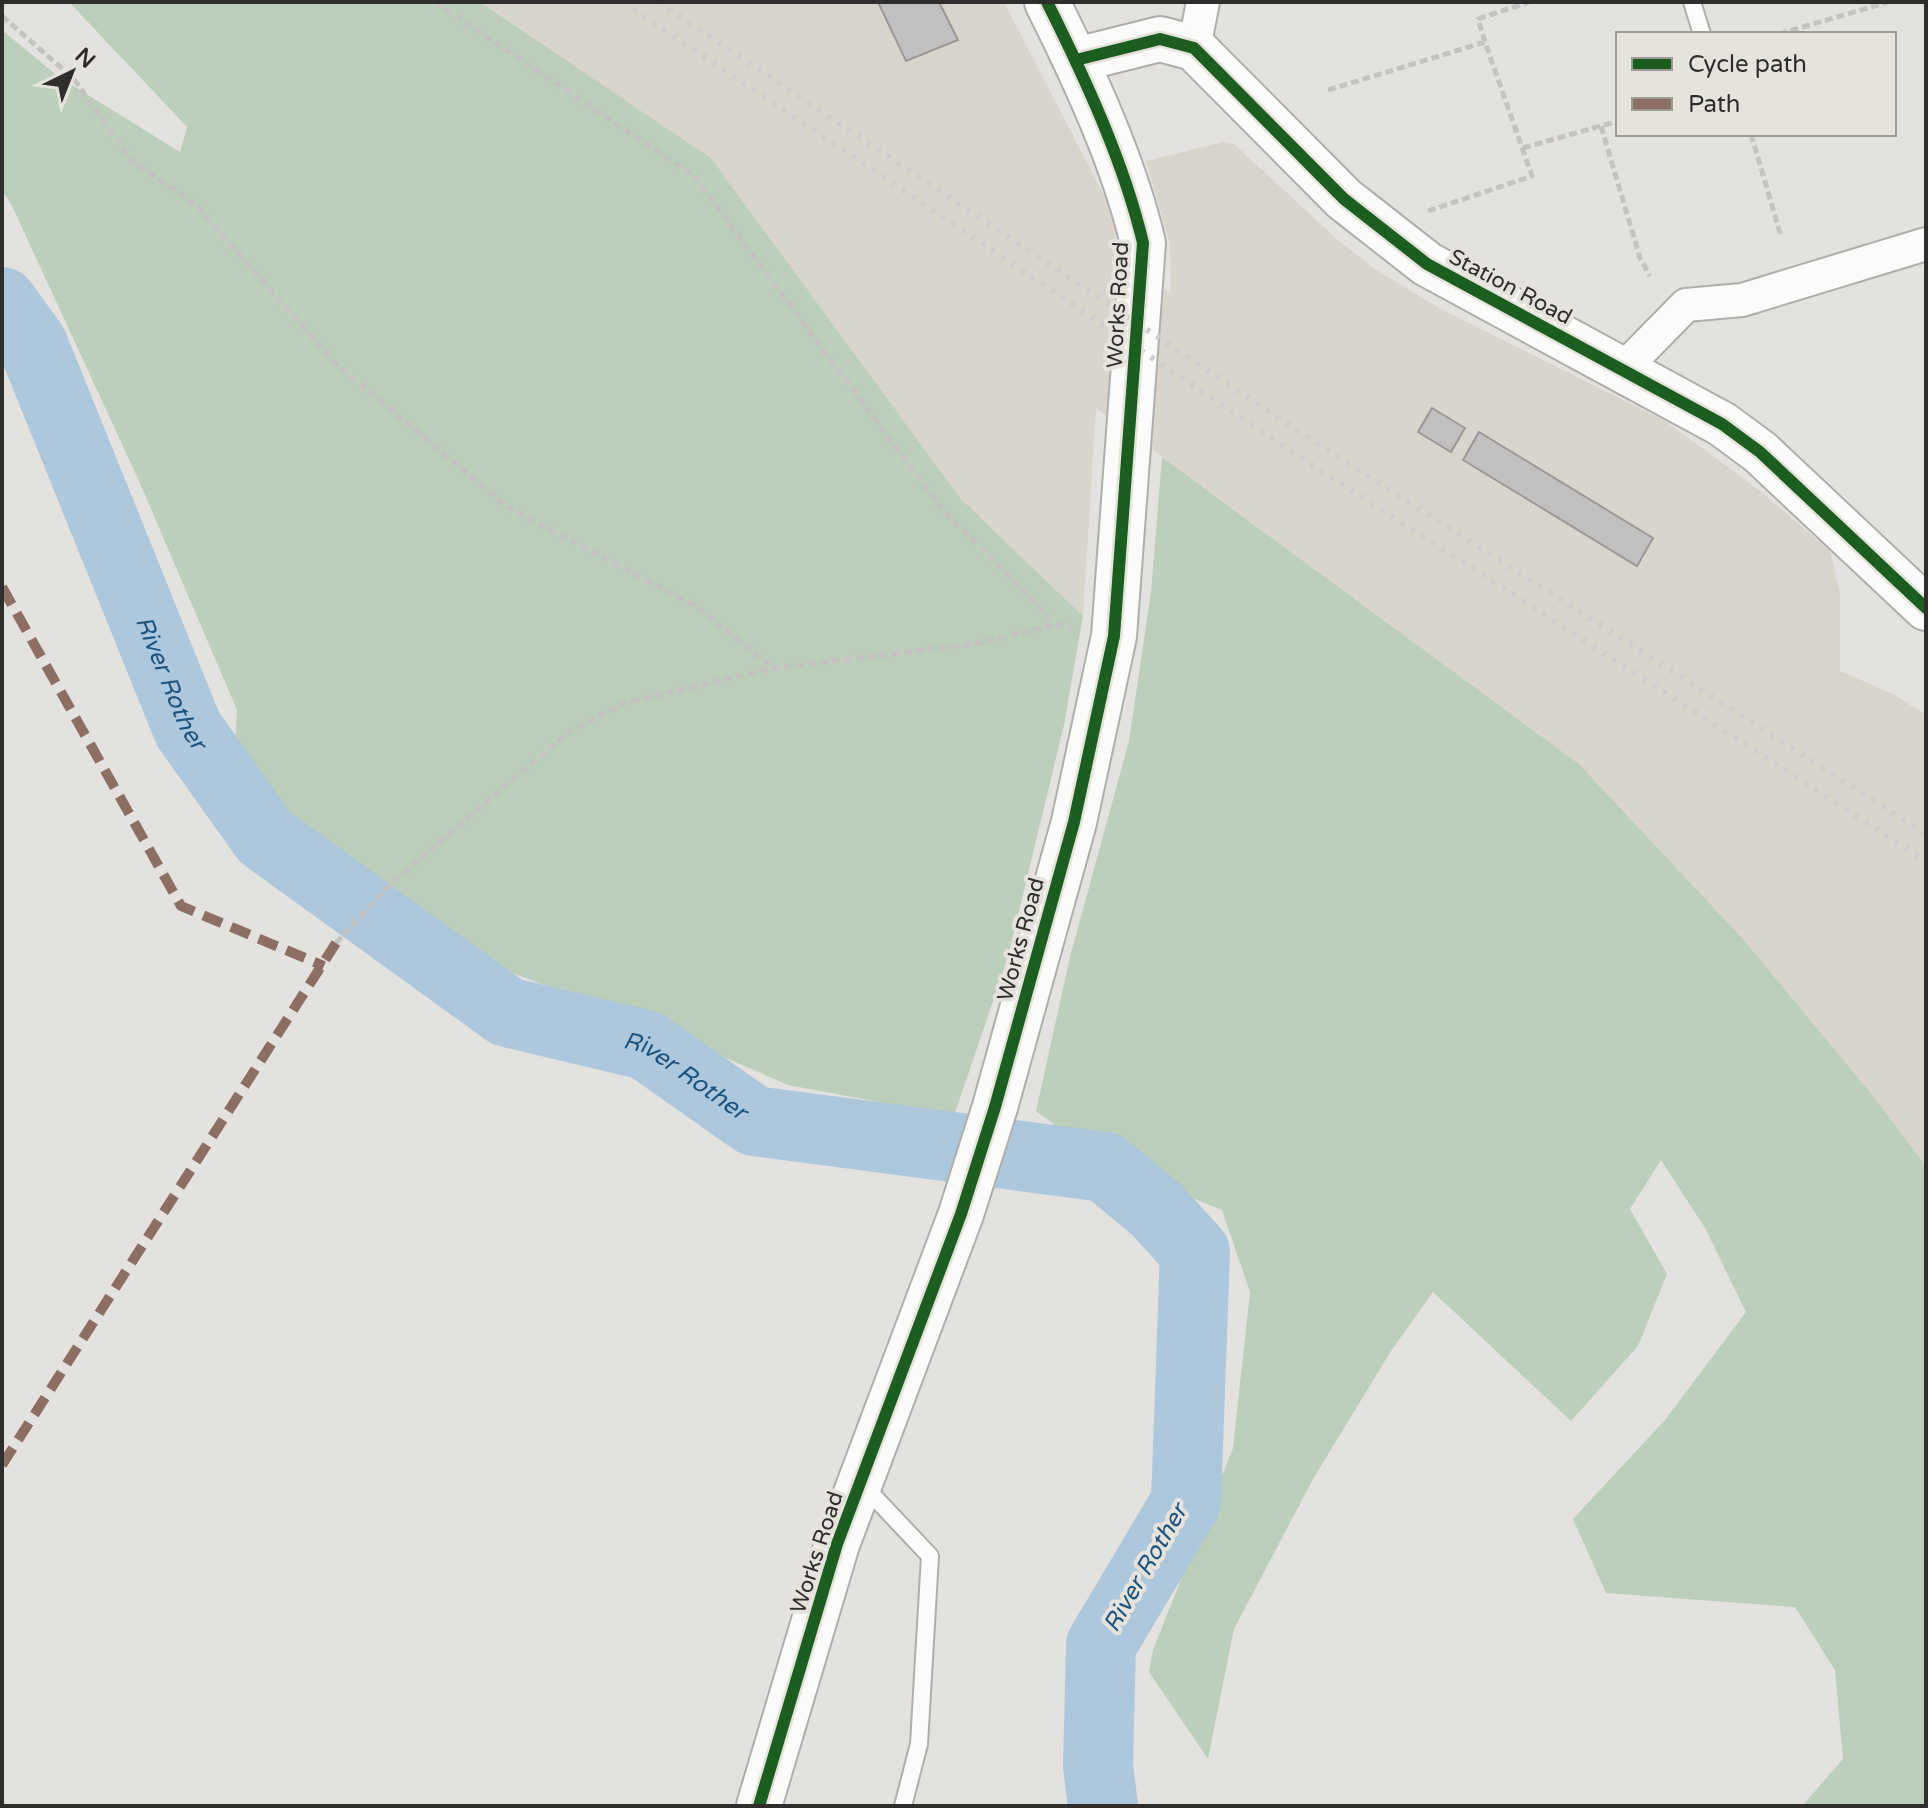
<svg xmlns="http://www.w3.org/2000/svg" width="1928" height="1808" viewBox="0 0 1928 1808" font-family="'Varela Round',sans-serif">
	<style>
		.built { fill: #d9d5cc }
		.forest { fill: #bccfbb }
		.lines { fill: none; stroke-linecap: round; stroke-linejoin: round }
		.river { stroke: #adc7dd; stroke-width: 70 }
		.building { fill: #c2c0bf; stroke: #9b9997; stroke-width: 2 }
		.lane-casing { stroke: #b0aeac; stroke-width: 20 }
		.street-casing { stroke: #b0aeac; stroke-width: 36 }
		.secondary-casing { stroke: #b0aeac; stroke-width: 48 }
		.path { stroke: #c4c3c2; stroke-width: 5; stroke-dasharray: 8 4; stroke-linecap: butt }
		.lane { stroke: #fbfbfa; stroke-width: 16 }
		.street { stroke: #fbfbfa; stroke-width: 32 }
		.secondary { stroke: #fbfbfa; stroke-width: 44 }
		.rail { stroke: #cfcece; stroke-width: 6; stroke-dasharray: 4 8; stroke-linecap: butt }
		.quiet { stroke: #8d6e63; stroke-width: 10; stroke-dasharray: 20 10; stroke-linecap: butt }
		.cycleway-casing { stroke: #e6e3dd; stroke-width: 17 }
		.cycleway { stroke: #1b5e20; stroke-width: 12 }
		.labels { text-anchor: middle; stroke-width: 8; stroke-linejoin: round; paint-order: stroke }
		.street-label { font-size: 22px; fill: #2f2e2c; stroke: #e6e3dd }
		.water-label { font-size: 24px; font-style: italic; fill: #1b547f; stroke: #e6e3dd }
	</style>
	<rect width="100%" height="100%" fill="#e4e2df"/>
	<path class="built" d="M480,2h524l104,202 8,26 -2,27 57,37 -1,-51 -24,-82 76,-19 12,2 106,98 35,27 66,40 224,112 94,69 71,61 10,42v78l55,24 31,20v451l-51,-68 -132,-159 -164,-175 -483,-356 -13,208 -122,-117 -250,-341z"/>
	<g class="forest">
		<path d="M69,2h411l231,156 250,341 122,117 -19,109 -56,232 -54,159 -166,-31 -156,-68 -131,-48 -95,-47 -48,-31 -95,-71 -28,-69 2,-41 -98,-229 -127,-275 -10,-16v-160l57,47 121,75 7,-25z"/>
		<path d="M1162,457l417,307 164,175 132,159 51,68v640h-124l41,-47 -8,-89 -40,-63 -189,-14 -33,-74 92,-99 81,-108 -41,-84 -44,-68 -31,49 37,65 -29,72 -67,75 -138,-129 -42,59 -78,128 -79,150 -26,130 -59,-87 4,-22 80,-202 17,-156 -28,-82 -116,-47 -70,-52 34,-154 59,-216 22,-149z"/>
	</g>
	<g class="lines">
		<path class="river" id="s1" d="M2,302l31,43 155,384 77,108 242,175 139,33 108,76 351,46 51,42 39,43 -9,250 -85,143 -3,121 5,40"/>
	</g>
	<g class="building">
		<path d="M878,2h61l19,38 -52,21z"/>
		<path d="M1432,408l33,20 -14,24 -33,-20z"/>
		<path d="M1479,432l174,106 -16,28 -174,-106z"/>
	</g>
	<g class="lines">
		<defs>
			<g id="lane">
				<path d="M1692,2l10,32"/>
				<path d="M864,1486l66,70 -11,188 -16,62"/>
			</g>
			<g id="street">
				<path d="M1194,48l9,-46"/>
				<path d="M1624,368l62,-63 56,-5 184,-56"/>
			</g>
			<g id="secondary">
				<path d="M1076,60l84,-21 34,9 150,151 83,65 295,160 38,28 166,156"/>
				<path d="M759,1806l78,-262 124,-330 34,-107 79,-285 40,-186 29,-393c-19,-81 -59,-167 -96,-241"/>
			</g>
		</defs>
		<use href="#lane" class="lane-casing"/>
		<use href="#street" class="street-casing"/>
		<use href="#secondary" class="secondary-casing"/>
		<g class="path">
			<path d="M435,2l259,174 248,333 114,115"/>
			<path d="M2,16l72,63 57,81 66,46 137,156 175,146 185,97 80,63 201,-24 82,-20 16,4"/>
			<path d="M1779,34l109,-32"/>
			<path d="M1485,42l-7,-23 51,-17"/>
			<path d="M1328,90l157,-48 47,134 -104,35"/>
			<path d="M1601,126l39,132 10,18"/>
			<path d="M1751,134l30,102"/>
			<path d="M1523,148l95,-27"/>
			<path d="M336,943l59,-63 174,-148 56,-29 148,-35"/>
		</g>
		<use href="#lane" class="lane"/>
		<use href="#street" class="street"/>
		<use href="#secondary" class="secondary"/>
		<g class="rail">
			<path d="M623,2l666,448 637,411"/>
			<path d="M658,2l640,429 628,403"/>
		</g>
		<g class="quiet">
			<path d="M2,587l179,319 143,60"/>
			<path d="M2,1465l334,-522"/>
		</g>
		<defs>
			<g id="cycleway">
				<path d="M1076,60l84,-21 34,9 150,151 83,65 295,160 38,28 166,156"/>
				<path d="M759,1806l78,-262 124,-330 34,-107 79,-285 40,-186 29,-393c-19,-81 -59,-167 -96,-241"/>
			</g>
		</defs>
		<use href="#cycleway" class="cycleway-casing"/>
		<use href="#cycleway" class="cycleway"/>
	</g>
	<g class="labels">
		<g class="street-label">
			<text transform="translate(1511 286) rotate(28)" y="8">Station Road</text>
			<text transform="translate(1117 305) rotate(-87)" y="8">Works Road</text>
			<text transform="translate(1020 939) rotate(-75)" y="8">Works Road</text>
			<text transform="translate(816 1552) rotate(-72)" y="8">Works Road</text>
		</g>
		<g class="water-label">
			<text dy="8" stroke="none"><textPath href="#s1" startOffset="418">River Rother</textPath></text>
			<text dy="8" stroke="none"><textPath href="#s1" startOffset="1090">River Rother</textPath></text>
			<text transform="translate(1145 1568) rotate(-60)" y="8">River Rother</text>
		</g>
	</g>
	<rect width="1928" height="1808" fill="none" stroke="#2f2e2c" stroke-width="8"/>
	<rect x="1616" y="32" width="280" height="104" fill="#e6e3dd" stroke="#9d9b96" stroke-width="2"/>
	<rect x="1632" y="58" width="40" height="12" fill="#1b5e20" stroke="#9d9b96" stroke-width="2"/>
	<text x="1688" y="72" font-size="24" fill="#2f2e2c">Cycle path</text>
	<rect x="1632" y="98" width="40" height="12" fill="#8d6e63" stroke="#9d9b96" stroke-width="2"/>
	<text x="1688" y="112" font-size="24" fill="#2f2e2c">Path</text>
	<g transform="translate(72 72) rotate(43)" stroke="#e6e3dd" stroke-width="6" paint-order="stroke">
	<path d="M0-6L14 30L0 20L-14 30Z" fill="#2f2e2c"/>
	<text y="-12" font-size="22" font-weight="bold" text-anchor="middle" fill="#2f2e2c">N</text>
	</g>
</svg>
